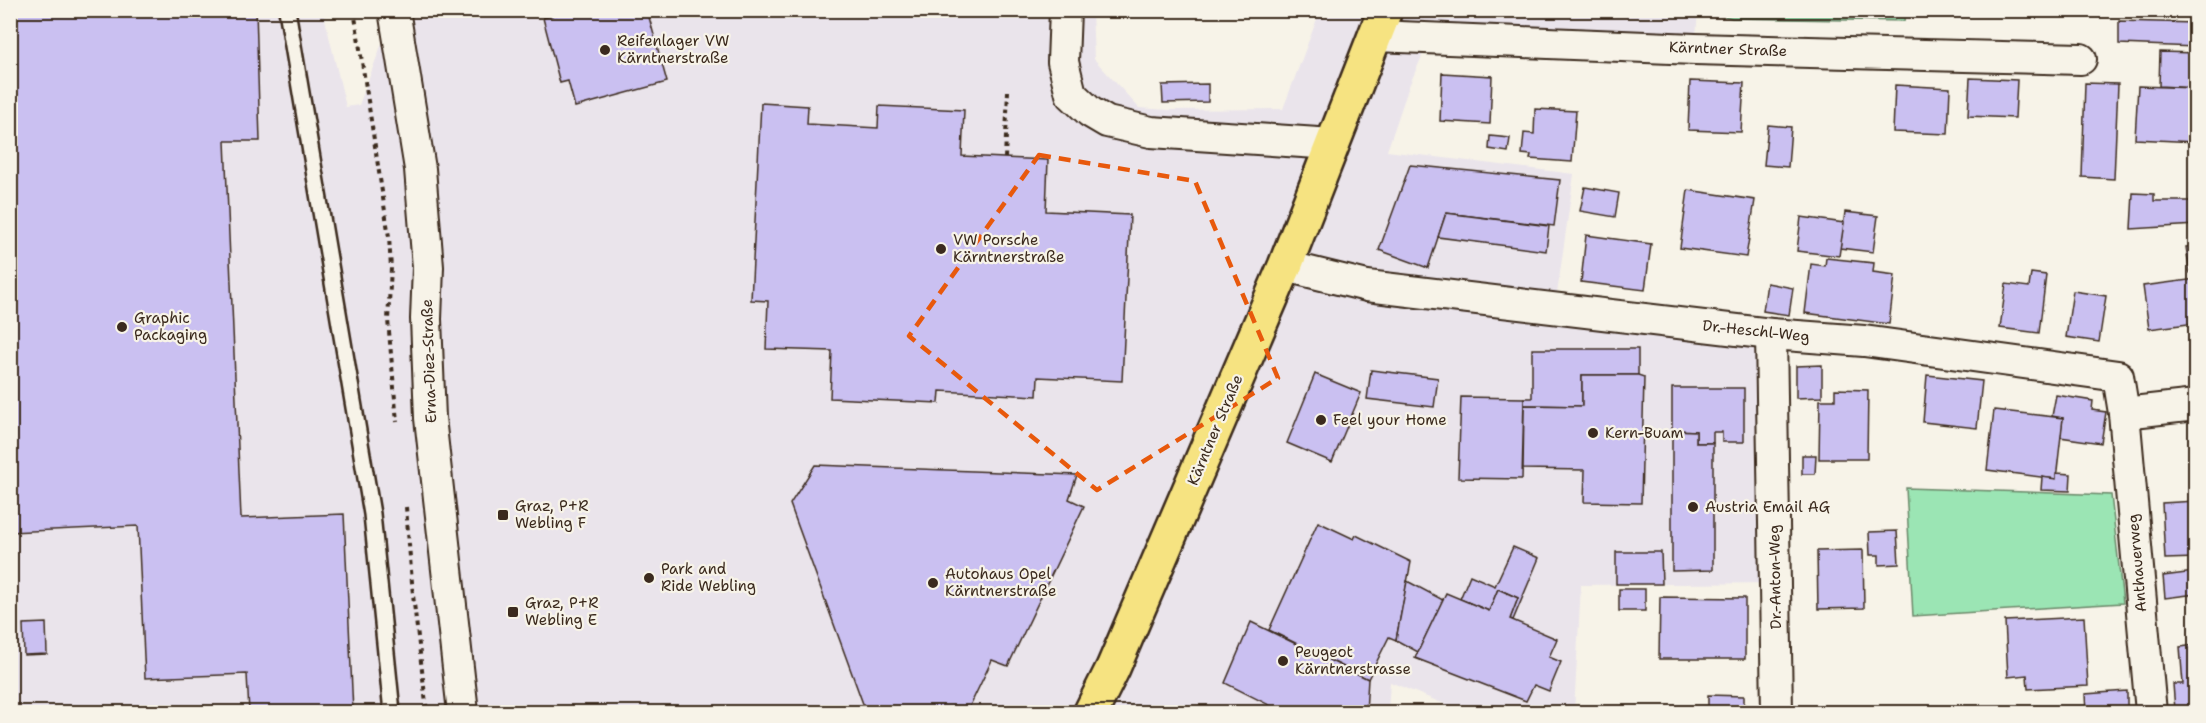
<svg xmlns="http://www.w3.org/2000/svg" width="2206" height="723" viewBox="0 0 2206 723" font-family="'Shantell Sans',sans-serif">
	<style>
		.built { fill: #eae4eb }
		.green { fill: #9be5b4; stroke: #6b8869; stroke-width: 1.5 }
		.building { fill: #cac0f1; stroke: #3b2a1e; stroke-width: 1.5 }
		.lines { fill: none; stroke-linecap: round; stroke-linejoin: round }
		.service-casing { stroke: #3b2a1e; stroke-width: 20 }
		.minor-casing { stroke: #3b2a1e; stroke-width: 34 }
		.primary-casing { stroke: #3b2a1e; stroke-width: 38 }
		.path { stroke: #3b2a1e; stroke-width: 4; stroke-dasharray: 4.5 4.5; stroke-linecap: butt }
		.service { stroke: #f7f3e8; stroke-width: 15 }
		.minor { stroke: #f7f3e8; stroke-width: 30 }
		.primary { stroke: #f6e381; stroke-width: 33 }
		.marked { fill: none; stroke: #e8590c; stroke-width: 4.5; stroke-dasharray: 12 8; stroke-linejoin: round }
		.poi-dot { fill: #3b2a1e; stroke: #f7f3e8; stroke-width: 2 }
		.labels { text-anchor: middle; stroke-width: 4.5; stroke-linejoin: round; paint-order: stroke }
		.poi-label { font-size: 15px; fill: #3b2a1e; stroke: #f7f3e8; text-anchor: start }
		.street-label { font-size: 15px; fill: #3b2a1e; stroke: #f7f3e8 }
	</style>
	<rect width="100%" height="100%" fill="#f7f3e8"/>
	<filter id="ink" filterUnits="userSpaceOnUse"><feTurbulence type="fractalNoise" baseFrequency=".0167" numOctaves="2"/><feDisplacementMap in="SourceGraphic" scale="12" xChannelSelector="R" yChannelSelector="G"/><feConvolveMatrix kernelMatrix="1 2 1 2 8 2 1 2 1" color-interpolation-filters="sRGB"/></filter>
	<g filter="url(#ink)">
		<path class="built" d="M10,11h313l23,96 13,-2 35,-94h698l2,48 45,49 30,2 114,-1 37,-98h378l-3,38 -272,5 -14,32 -22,65 187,23 -19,134 216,26 4,249 -194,2 -7,127h-110l-74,-30 -2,30h-1377z"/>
		<g class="green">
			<path d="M1703,11l202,-1v1l-1,10 -172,-3z"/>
			<path d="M1906,488l205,7 12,108 -210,13z"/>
		</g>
		<g class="building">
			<path d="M10,10h246l4,131h-35l16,377 103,-4 9,198h-104l-2,-38 -102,4 -7,-152 -128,6z"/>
			<path d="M574,10h73l20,72 -92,25 -7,-26 -8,2 -17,-65z"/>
			<path d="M2119,21l77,2v24l-77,-3z"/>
			<path d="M2160,52l36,1v35l-37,-2z"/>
			<path d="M1442,73l50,3 -2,48 -50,-3z"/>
			<path d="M1970,78l47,2 -2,38 -47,-2z"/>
			<path d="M1690,81l54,2 -3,49 -53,-2z"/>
			<path d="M2085,83l33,1 -4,95 -32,-2z"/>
			<path d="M1208,84v18l-45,1 -1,-18z"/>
			<path d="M1895,85l55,3 -2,46 -55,-2z"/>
			<path d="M2138,86l58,2v54l-61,-3z"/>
			<path d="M761,103l47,3 -1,18 71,4 1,-22 85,4 -2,46 86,4 -2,51 84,4 -8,166 -84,-4 -1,19 -97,-5 -1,12 -109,-5 2,-47 -66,-2 2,-48 -17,-1z"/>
			<path d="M1535,109l41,2 -4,51 -42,-3 1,-4 -9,-1 2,-21 10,1z"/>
			<path d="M1768,125l23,2 -3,40 -24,-2z"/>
			<path d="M1490,136l20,2 -2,14 -19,-3z"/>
			<path d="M1410,165l150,15 -6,46 -108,-13 -18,55 -49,-18z"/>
			<path d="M1585,187l34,6 -4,24 -35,-6z"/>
			<path d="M1688,190l67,10 -9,57 -66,-9z"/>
			<path d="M2133,193l21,1v7h42v24l-65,4z"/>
			<path d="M1845,212l33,4 -5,36 -33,-4z"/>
			<path d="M1446,213l103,13 -3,25 -108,-14z"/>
			<path d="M1801,217l43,6 -5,33 -42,-5z"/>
			<path d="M1586,235l65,9 -6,46 -64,-8z"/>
			<path d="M2196,246v27h-6l-4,-26z"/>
			<path d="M1826,258l48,5 -1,9 22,3 -6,49 -84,-11 6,-49 14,2z"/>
			<path d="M2031,273l15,2 -7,58 -39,-5 6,-44 23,3z"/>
			<path d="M2196,279v44l-47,6 -6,-43z"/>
			<path d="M1767,283l26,5 -4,27 -26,-4z"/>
			<path d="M2073,291l33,5 -7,46 -33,-5z"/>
			<path d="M1532,349h106v26h-56v31l-58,-1v-7h8z"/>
			<path d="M1822,365v32l-26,1v-32z"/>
			<path d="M1371,370l67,8 -4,29 -67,-8z"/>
			<path d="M1315,374l46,19 -29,69 -45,-19z"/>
			<path d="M1582,375h56l6,2 -3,126 -57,-1 1,-32 -62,-1 1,-64 58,1z"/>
			<path d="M1927,375l55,6 -5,47 -54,-6z"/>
			<path d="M1672,388h72v54h-22v-10h-9v11h-17v-12l-24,-1z"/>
			<path d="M1835,389l33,1 -1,69h-48l1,-59h15z"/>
			<path d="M2056,395l37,6 -1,9 14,2 -5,31 -41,-6 3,-19 -11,-2z"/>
			<path d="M1461,397l63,1 -2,81 -64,-1z"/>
			<path d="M1994,410l69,8 -7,61 -69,-9z"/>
			<path d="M1672,430l24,1v12h17v127l-41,1z"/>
			<path d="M1802,455h14l-1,19h-13z"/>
			<path d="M815,465l262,10 -8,24 15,7 -76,160 -16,-6 -25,52h-101l-76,-208z"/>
			<path d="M2056,473l15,1 -1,17 -29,-1 1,-13 14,2z"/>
			<path d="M2196,501v57l-31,1 -3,-56z"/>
			<path d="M1318,522l36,17 2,-4 55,27 -15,78 -7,-3 -21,42 -99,-49z"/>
			<path d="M1897,531l2,33 -20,1v-10h-9l-1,-23z"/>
			<path d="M1513,547l26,11 -26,62 -3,-1 8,-21 -20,-9 -9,22 -29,-12 10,-24 25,11z"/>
			<path d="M1863,550l1,58 -46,1 -1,-58z"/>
			<path d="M1616,552h45l1,32h-46z"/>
			<path d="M2194,572l2,22 -31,4 -2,-22z"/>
			<path d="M1407,581l36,19 -25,52 -22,-12z"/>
			<path d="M1498,589l20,9 -8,21 47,20 -8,18 12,5 -12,29 -15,-6 -8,16 -111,-43 31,-65 43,18z"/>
			<rect x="1619" y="589" width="26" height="22"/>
			<path d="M1660,597l85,1v61h-86z"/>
			<path d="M2084,617l4,69 -60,3 -1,-14 -19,2 -3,-56z"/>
			<path d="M1251,622l117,57 -2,33h-83l-58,-29z"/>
			<path d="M46,623l1,31 -23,1 -1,-31z"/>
			<path d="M10,629l4,12 -4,12z"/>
			<path d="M2196,645v63l-21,2 -2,-26h10l-3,-37z"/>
			<path d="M2127,691v21h-41l-1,-18z"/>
			<path d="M1708,695l36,1v16h-36z"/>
		</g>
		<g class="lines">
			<defs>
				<path id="service" d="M287,10l85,504 20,198"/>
				<g id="minor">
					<path d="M394,10l26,159 8,98 -2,52 4,99 33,294"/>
					<path d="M1065,10l-2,52 8,32 19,18 17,10 44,10 182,12"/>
					<path d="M1376,36l319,13 386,10"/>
					<path d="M1285,266l82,20 404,48 93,7 254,35 6,37 72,-8"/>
					<path d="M1771,334l6,378"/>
					<path d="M2124,413l27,299"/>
				</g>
				<path id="primary" d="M1091,712l22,-44 172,-402 100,-256"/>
			</defs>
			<use href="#service" class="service-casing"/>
			<use href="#minor" class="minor-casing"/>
			<use href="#primary" class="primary-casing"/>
			<g class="path">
				<path d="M354,10l35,227 2,31 -3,52 9,102"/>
				<path d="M1248,13v-3"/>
				<path d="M1005,158l3,-67"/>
				<path d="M406,507l7,88 14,117"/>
			</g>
			<use href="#service" class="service"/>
			<use href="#minor" class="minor"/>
			<use href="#primary" class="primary"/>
		</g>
	</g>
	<path class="marked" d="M1039,155l156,26 83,197 -181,112 -188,-154z"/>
	<g class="poi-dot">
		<circle cx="605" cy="50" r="6"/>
		<circle cx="941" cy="249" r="6"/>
		<circle cx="122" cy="327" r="6"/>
		<circle cx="1321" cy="420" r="6"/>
		<circle cx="1593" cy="433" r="6"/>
		<circle cx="1693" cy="507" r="6"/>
		<rect x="497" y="509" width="12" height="12" rx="3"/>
		<circle cx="649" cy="578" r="6"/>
		<circle cx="933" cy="583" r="6"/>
		<rect x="507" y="606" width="12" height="12" rx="3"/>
		<circle cx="1283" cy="661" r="6"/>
	</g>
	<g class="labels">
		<g class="poi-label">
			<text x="617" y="46">Reifenlager VW<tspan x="617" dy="17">Kärntnerstraße</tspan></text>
			<text x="953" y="245">VW Porsche<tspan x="953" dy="17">Kärntnerstraße</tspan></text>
			<text x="134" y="323">Graphic<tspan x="134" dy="17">Packaging</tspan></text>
			<text x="1333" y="425">Feel your Home</text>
			<text x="1605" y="438">Kern-Buam</text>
			<text x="515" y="511">Graz, P+R<tspan x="515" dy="17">Webling F</tspan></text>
			<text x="1705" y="512">Austria Email AG</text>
			<text x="661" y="574">Park and<tspan x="661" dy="17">Ride Webling</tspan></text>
			<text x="945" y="579">Autohaus Opel<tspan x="945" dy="17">Kärntnerstraße</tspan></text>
			<text x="525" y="608">Graz, P+R<tspan x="525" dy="17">Webling E</tspan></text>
			<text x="1295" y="657">Peugeot<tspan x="1295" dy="17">Kärntnerstrasse</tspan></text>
		</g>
		<g class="street-label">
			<text transform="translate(1728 49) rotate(2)" y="5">Kärntner Straße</text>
			<text transform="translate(1756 331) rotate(6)" y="5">Dr.-Heschl-Weg</text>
			<text transform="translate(429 361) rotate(-92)" y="5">Erna-Diez-Straße</text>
			<text transform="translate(1215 430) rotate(-67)" y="5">Kärntner Straße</text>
			<text transform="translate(2137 563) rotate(-95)" y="5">Anthauerweg</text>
			<text transform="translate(1775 577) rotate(-91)" y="5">Dr.-Anton-Weg</text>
		</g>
	</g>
	<rect width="2206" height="723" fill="none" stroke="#f7f3e8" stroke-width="36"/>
	<rect x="18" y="18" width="2170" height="687" fill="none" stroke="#3b2a1e" stroke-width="2" filter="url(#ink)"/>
</svg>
